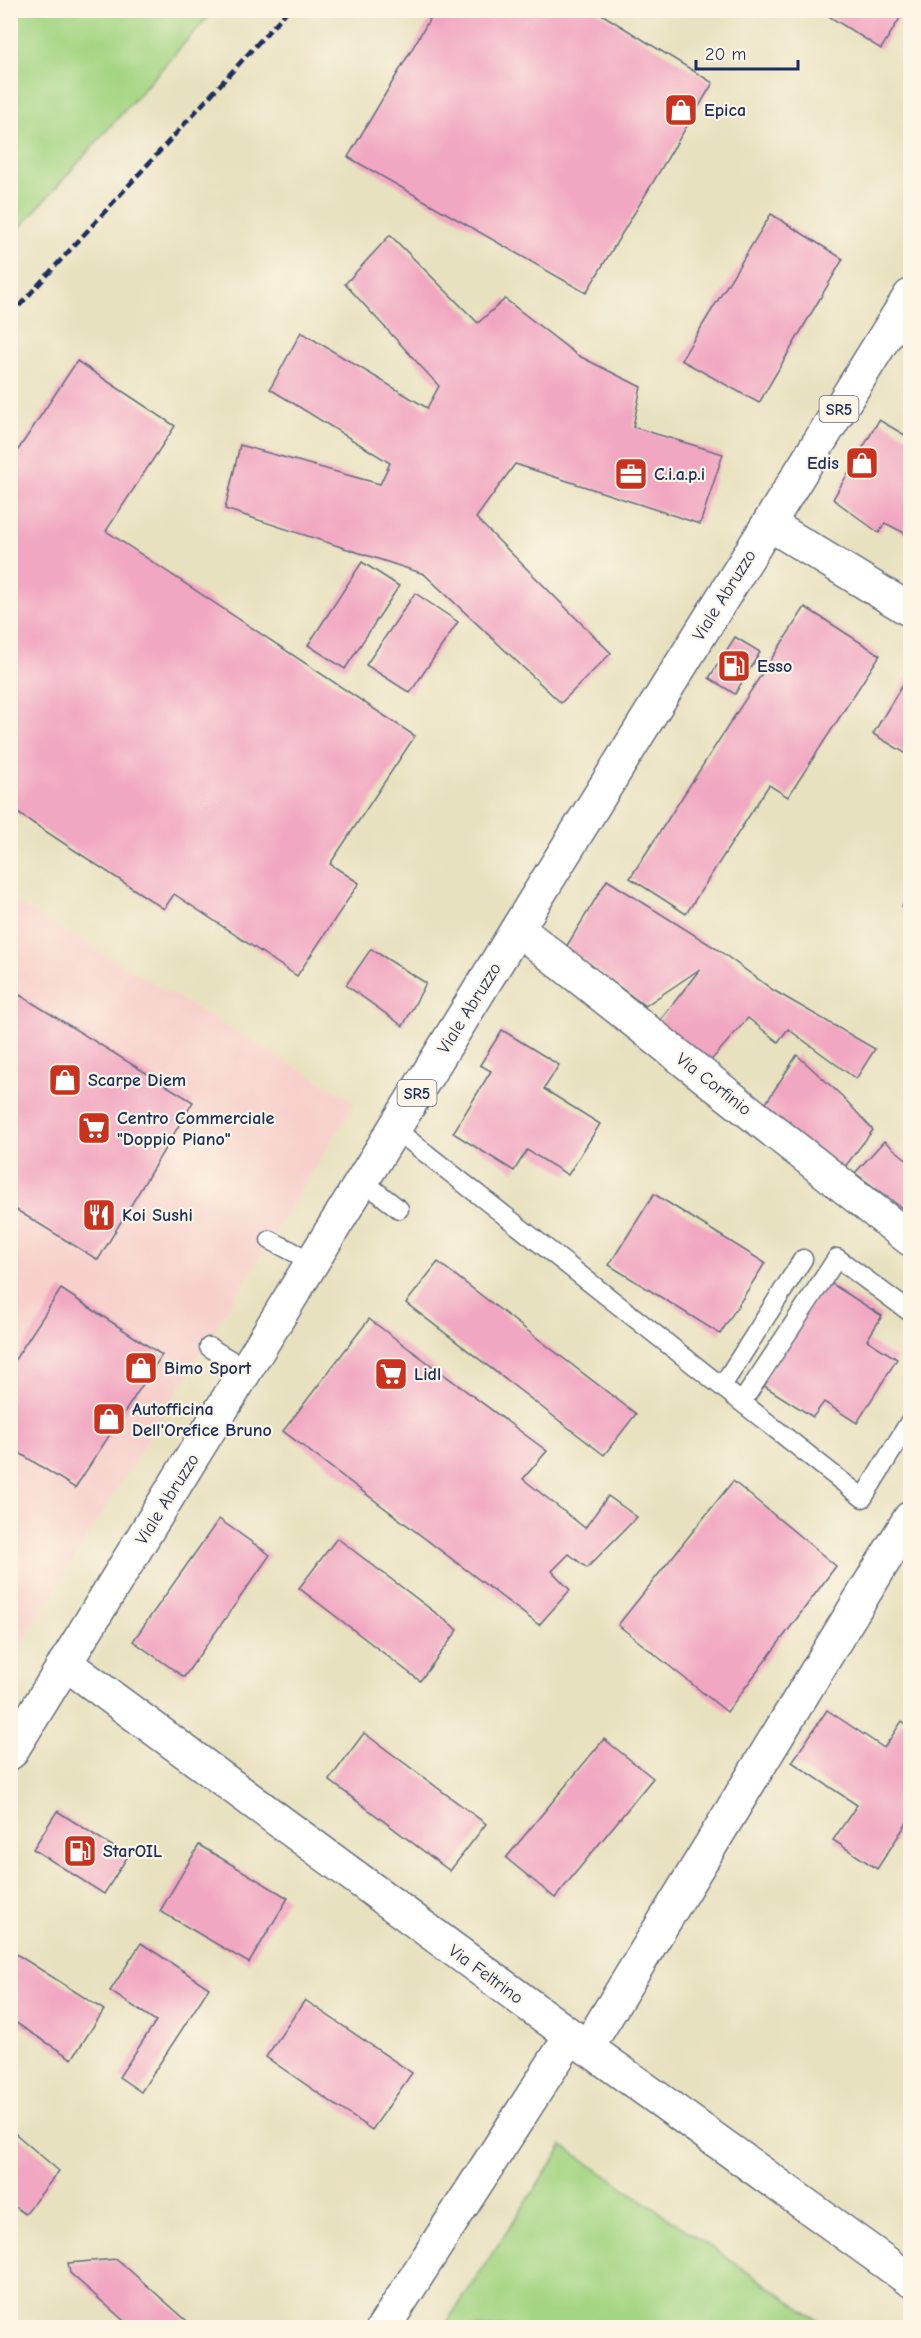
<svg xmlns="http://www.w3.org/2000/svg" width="921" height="2338" viewBox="0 0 921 2338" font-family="'Comic Neue',sans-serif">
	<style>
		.built { fill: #f7d0cb }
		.green { fill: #a4d583; stroke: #608270; stroke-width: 1.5 }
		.building { fill: #f1a6c1 }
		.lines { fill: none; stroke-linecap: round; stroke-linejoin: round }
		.service-casing { stroke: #636d80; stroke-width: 21 }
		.minor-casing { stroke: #636d80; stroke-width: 36 }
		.primary-casing { stroke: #636d80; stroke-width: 36 }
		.service { stroke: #fff; stroke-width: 18 }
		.minor { stroke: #fff; stroke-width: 33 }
		.primary { stroke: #fff; stroke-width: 33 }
		.rail { stroke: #1b2f5e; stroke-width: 4.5; stroke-dasharray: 9 4.5; stroke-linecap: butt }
		.labels { text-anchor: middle; stroke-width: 4.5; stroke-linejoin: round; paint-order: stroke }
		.shield { fill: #fcf5e5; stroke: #5e6a86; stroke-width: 1.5 }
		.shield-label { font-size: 16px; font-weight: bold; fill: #1b2f5e }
		.poi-label { font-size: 18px; font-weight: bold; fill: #1b2f5e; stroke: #fcf5e5; text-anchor: start }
		.street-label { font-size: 18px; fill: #1b2f5e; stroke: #fcf5e5 }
	</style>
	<rect width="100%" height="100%" fill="#fcf5e5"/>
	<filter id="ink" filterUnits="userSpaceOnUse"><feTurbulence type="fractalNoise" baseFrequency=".0167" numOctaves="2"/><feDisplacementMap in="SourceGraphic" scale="12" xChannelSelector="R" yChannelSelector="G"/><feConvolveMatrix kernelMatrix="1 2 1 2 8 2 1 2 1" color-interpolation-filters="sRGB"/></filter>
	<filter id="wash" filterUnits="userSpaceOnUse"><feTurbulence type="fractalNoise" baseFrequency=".008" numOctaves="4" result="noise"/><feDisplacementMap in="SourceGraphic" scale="24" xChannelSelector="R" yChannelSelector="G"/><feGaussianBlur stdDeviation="1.35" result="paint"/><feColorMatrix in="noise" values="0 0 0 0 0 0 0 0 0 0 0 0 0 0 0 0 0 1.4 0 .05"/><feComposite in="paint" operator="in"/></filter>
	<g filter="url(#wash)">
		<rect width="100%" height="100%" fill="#e8e1bf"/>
		<path class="built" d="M11,900l344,202 -344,559z"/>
		<g class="green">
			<path d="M11,10l202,1 -202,227 -1,-227z"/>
			<path d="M563,2146l265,181h-384z"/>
		</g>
		<g id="blocks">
			<g class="building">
				<path d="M435,10h160l118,73 -127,210 -238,-136z"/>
				<path d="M819,10h86l-24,39z"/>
				<path d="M771,214l72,45 -84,144 -78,-43z"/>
				<path d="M390,235l88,88 27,-24 72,56 64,32 -8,40 90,27 -23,70 -185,-60 -39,54 135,135 -50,50 -137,-129 -199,-65 15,-64 140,39 10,-21 -120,-74 31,-57 126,76 12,-22 -94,-102z"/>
				<path d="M77,361l98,65 -69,105 309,205 -85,128 29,19 -62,93 -123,-82 -10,15 -154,-101v-346z"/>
				<path d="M879,420l31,18v98l-25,-13 -6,10 -46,-34z"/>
				<path d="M362,562l37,24 -54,83 -37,-24z"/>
				<path d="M415,593l43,29 -48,71 -44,-28z"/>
				<path d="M805,607l75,48 -92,142 -19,-12 -83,129 -56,-36z"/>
				<path d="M735,637l25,15 -25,42 -26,-16z"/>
				<path d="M910,672v84l-37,-22z"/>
				<path d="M607,880l110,69 56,41 102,59 -19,30 -68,-50 -10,13 -30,-24 -41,47 -48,-43 41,-53 -55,37 -79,-59z"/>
				<path d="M910,893v19l-8,-6z"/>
				<path d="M371,949l55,34 -23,43 -57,-41z"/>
				<path d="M10,989l183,113 -95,158 -88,-54z"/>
				<path d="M502,1030l57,35 -15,24 56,35 -32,51 -41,-25 -13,21 -61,-38 38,-62 -11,-6z"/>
				<path d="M797,1055l45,41 31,34 -32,42 -79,-63z"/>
				<path d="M884,1141l26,21v52l-55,-41z"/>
				<path d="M654,1194l111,69 -45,71 -111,-69z"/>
				<path d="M438,1262l198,152 -32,41 -198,-152z"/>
				<path d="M826,1280l56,36 -15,24 30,19 -40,64 -33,-21 -11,15 -52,-33z"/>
				<path d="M61,1289l101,66 -87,133 -65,-41v-80z"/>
				<path d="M369,1319l178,132 -24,28 62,49 23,-32 29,21 -50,51 -18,-14 -17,17 18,19 -31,35 -256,-194z"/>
				<path d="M733,1481l103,85 -109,146 -109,-87z"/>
				<path d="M219,1519l51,36 -86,122 -51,-36z"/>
				<path d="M337,1538l121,92 -38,51 -121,-93z"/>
				<path d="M827,1710l57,38 18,-27 8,6v91l-33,51 -44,-29 24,-35 -65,-43z"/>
				<path d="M364,1733l122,91 -36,47 -121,-91z"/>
				<path d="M604,1739l49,39 -98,120 -49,-40z"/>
				<path d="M57,1811l71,45 -24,38 -71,-45z"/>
				<path d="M199,1845l89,53 -39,65 -89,-52z"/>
				<path d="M141,1943l68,45 -68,104 -22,-15 37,-56 -46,-30z"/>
				<path d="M10,1950l94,60 -32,49 -62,-40z"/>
				<path d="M305,2000l107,73 -40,57 -106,-73z"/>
				<path d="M10,2129l49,42 -34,43 -15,-11z"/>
				<path d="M117,2259l78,69h-63l-62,-55 -2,-10z"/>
			</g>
		</g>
	</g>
	<g filter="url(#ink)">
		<use href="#blocks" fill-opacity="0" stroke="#636d80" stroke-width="1.5"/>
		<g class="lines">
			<defs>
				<g id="service">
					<path d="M395,1129l468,369 47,-77"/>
					<path d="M363,1181l36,28"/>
					<path d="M270,1240l43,22"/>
					<path d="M209,1347l38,23"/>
					<path d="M722,1386l81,-127"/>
					<path d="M742,1402l95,-144 73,54"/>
				</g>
				<g id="minor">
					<path d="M769,524l141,86"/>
					<path d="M518,929l392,310"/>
					<path d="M65,1663l506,373 339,244"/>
					<path d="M587,2048l323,-530"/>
					<path d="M383,2328l188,-292"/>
				</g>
				<path id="primary" d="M10,1753l538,-874 362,-583"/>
			</defs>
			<use href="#service" class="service-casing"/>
			<use href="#minor" class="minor-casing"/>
			<use href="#primary" class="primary-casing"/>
			<use href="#service" class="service"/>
			<use href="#minor" class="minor"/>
			<use href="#primary" class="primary"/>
			<path class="rail" d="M10,316l278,-306"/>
		</g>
	</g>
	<defs>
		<symbol id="shop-square" viewBox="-11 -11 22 22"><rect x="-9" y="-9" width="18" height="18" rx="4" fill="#c8321e" stroke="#fcf5e5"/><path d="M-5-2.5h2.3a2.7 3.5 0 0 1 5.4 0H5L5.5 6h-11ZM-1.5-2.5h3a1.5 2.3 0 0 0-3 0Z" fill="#fff"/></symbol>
		<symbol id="office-square" viewBox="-11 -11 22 22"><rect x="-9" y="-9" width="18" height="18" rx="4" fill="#c8321e" stroke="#fcf5e5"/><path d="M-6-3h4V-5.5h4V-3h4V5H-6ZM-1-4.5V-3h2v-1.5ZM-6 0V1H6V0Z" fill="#fff"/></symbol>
		<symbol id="fuel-square" viewBox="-11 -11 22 22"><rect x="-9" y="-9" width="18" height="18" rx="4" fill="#c8321e" stroke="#fcf5e5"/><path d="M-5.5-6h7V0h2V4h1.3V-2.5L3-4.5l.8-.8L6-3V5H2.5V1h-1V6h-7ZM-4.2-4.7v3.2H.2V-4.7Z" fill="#fff"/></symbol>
		<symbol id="supermarket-square" viewBox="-11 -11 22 22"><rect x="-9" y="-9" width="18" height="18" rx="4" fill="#c8321e" stroke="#fcf5e5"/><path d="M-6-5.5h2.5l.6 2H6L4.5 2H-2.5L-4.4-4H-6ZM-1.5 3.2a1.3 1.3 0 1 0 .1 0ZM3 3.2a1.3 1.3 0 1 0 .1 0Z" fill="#fff"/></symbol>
		<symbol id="restaurant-square" viewBox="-11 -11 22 22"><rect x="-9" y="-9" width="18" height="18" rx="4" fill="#c8321e" stroke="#fcf5e5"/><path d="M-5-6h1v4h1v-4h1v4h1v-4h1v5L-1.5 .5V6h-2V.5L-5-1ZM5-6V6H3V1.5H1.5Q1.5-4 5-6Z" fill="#fff"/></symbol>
	</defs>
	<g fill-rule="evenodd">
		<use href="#shop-square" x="662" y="91" width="38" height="38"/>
		<use href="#shop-square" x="843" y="444" width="38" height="38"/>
		<use href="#office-square" x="612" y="455" width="38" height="38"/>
		<use href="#fuel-square" x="715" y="647" width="38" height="38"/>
		<use href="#shop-square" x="46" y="1061" width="38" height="38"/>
		<use href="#supermarket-square" x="75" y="1109" width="38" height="38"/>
		<use href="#restaurant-square" x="80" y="1196" width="38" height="38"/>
		<use href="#shop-square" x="122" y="1349" width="38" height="38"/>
		<use href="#supermarket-square" x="372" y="1355" width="38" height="38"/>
		<use href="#shop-square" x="90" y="1400" width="38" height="38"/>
		<use href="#fuel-square" x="61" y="1832" width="38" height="38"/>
	</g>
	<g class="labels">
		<g class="shield">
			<rect x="819.5" y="396" width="39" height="26" rx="4.5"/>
			<rect x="397.5" y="1080" width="39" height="26" rx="4.5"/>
		</g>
		<g class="shield-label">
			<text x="839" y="415">SR5</text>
			<text x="417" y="1099">SR5</text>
		</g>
		<g class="poi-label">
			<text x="704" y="116">Epica</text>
			<text x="839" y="469" text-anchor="end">Edis</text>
			<text x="654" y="480">C.i.a.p.i</text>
			<text x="757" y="672">Esso</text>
			<text x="88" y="1086">Scarpe Diem</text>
			<text x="117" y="1124">Centro Commerciale<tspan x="117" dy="21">"Doppio Piano"</tspan></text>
			<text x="122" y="1221">Koi Sushi</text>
			<text x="164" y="1374">Bimo Sport</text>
			<text x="414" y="1380">Lidl</text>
			<text x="132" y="1415">Autofficina<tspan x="132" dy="21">Dell'Orefice Bruno</tspan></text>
			<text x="103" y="1857">StarOIL</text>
		</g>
		<g class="street-label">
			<text transform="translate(724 595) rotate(-58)" y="6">Viale Abruzzo</text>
			<text transform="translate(469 1008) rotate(-58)" y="6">Viale Abruzzo</text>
			<text transform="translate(714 1084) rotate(38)" y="6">Via Corfinio</text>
			<text transform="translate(167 1499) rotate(-58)" y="6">Viale Abruzzo</text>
			<text transform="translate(486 1974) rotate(36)" y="6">Via Feltrino</text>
		</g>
	</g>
	<rect width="921" height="2338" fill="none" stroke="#fcf5e5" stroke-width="36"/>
	<path d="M696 60v9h102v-9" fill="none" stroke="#1b2f5e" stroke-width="3"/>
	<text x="705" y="60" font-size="18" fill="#1b2f5e" stroke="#fcf5e5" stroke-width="4.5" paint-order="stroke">20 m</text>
</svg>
